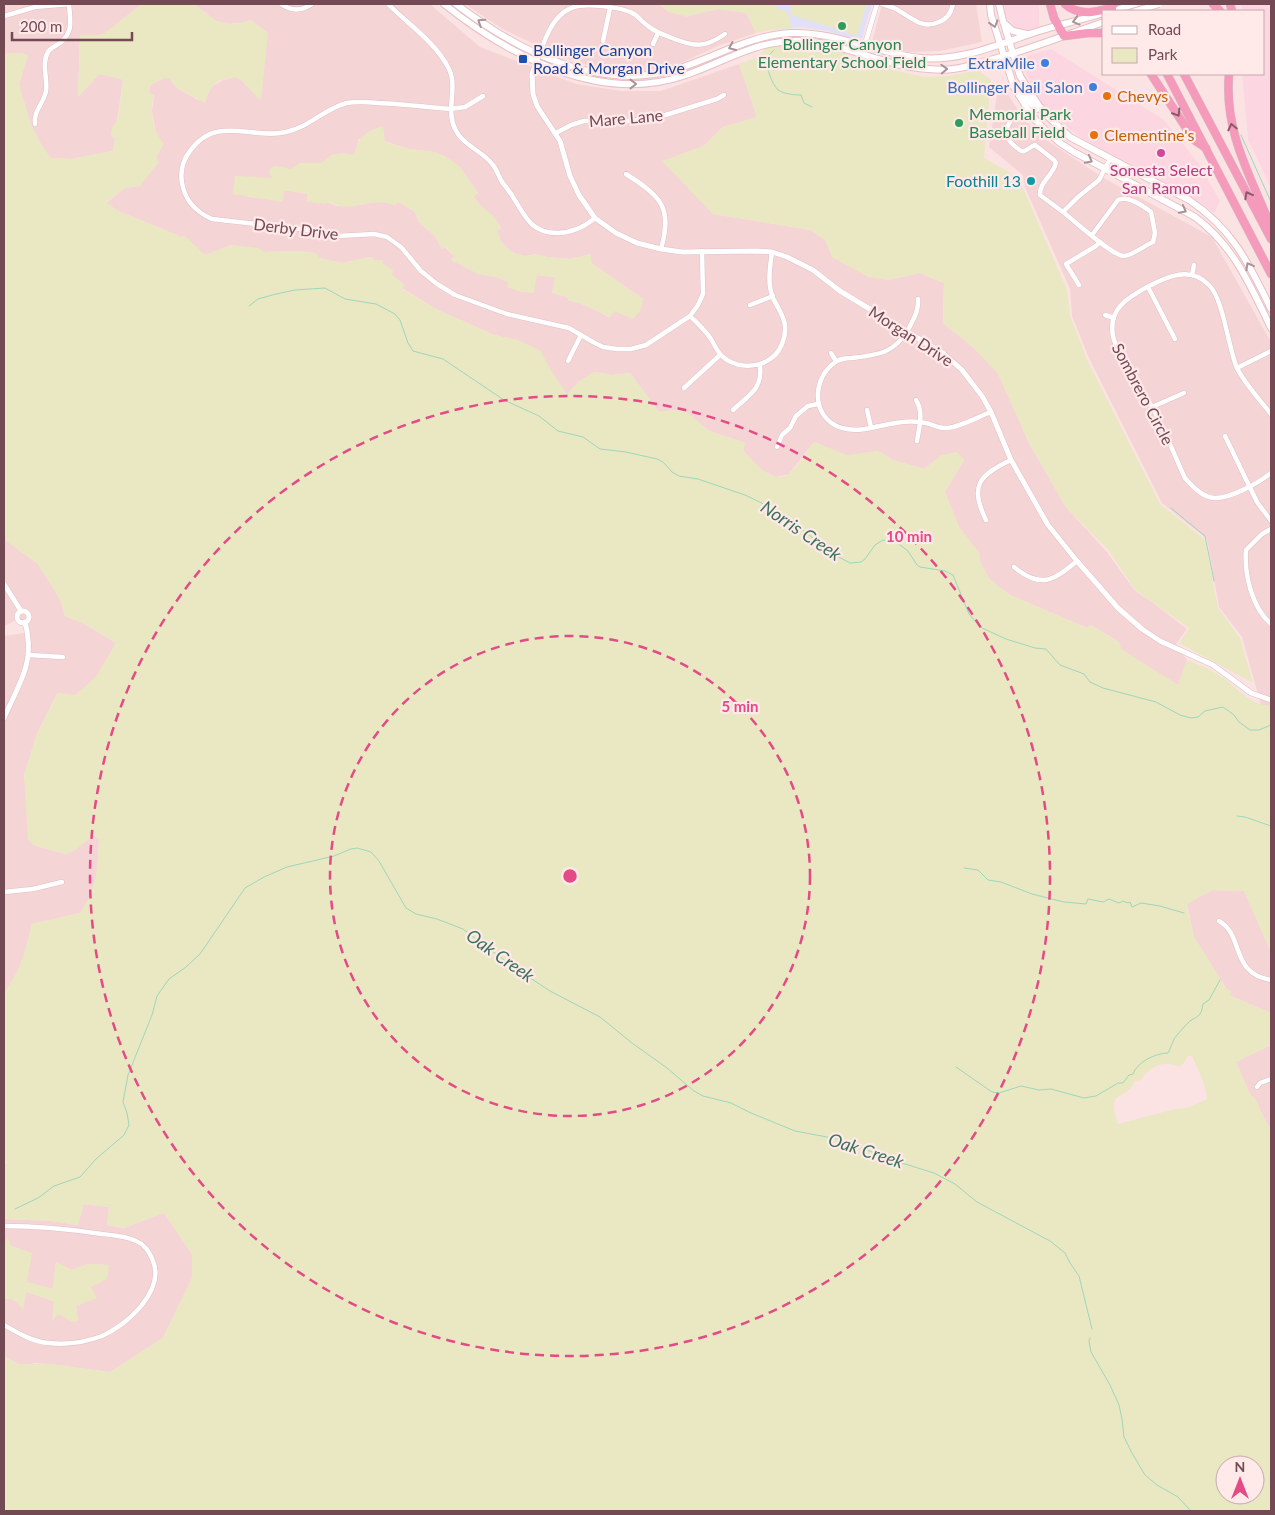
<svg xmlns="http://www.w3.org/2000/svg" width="1275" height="1515" viewBox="0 0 1275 1515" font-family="Lato,sans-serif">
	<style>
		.residential { fill: #f5d4d6; fill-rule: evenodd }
		.commercial { fill: #fcd7e2 }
		.education { fill: #e0e0f8 }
		.green { fill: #e9e8c2; fill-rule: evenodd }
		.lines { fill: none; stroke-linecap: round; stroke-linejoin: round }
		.stream { stroke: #9ed6bd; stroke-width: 1 }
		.minor-casing { stroke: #e0bfc4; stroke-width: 5.5 }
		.tertiary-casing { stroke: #e0bfc4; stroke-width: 6 }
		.secondary-casing { stroke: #e7bfc4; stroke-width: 8 }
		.motorway-casing { stroke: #d2c5c8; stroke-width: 9 }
		.minor { stroke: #fff; stroke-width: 4.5 }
		.tertiary { stroke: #fff; stroke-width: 5 }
		.secondary { stroke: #fff; stroke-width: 6 }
		.motorway { stroke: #f59aba; stroke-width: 8 }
		.secondary-bridge-casing { stroke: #e7bfc4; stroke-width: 8; stroke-linecap: butt }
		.secondary-bridge { stroke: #fff; stroke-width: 6 }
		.oneway { stroke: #ab9298 }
		.oneway2 { stroke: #8d5968 }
		.ring { fill: none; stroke: #e44a85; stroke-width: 2.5; stroke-dasharray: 9 6 }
		.leisure-dot { fill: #2e9e5b; stroke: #ffe9e9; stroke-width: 2 }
		.transit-dot { fill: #1a4fb4; stroke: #ffe9e9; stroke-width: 2 }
		.shop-dot { fill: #3f7fe0; stroke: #ffe9e9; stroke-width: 2 }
		.food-dot { fill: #e8710a; stroke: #ffe9e9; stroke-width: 2 }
		.hotel-dot { fill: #d1479c; stroke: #ffe9e9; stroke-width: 2 }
		.culture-dot { fill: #0f9aa8; stroke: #ffe9e9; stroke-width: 2 }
		.labels { text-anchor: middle; stroke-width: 4.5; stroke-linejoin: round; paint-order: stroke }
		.leisure-label { font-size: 16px; fill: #27864d; stroke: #ffe9e9 }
		.transit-label { font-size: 16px; fill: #164399; stroke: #ffe9e9; text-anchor: start }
		.shop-label { font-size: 16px; fill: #366cbe; stroke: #ffe9e9; text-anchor: end }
		.food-label { font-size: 16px; fill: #c56008; stroke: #ffe9e9; text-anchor: start }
		.street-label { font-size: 16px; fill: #734954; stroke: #ffe9e9 }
		.hotel-label { font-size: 16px; fill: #b23c85; stroke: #ffe9e9 }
		.culture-label { font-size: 16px; fill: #0d838f; stroke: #ffe9e9; text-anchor: end }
		.water-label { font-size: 18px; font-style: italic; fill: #3b7259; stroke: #ffe9e9 }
		.centre { fill: #e44a85; stroke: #ffe9e9; stroke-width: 2.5 }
		.ring-label { font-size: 15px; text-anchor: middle; font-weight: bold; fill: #e44a85; stroke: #ffe9e9; stroke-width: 4.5; stroke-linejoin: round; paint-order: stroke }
	</style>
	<rect width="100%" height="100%" fill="#fce3e3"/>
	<g class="residential">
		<path d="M4,4h138l-37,29 -6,2 -19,1 -2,61 21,-23 24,5 -10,72 -42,8 -20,-1 -8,-10 -12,-23 -12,-40 8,-30 -5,-2 -18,1z"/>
		<path d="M194,4h236l50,43 96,37 45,7h40l78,-27 18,53 -34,10 -19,19 -41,15 50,53 98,16 14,10 8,17 54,23 33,-7 24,10 -1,40 30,24 25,26 32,72 36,62 41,45 28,39 17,11 35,27 -11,15 11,16 -9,25 -58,-36 -1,-7 -28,-17 -4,3 -77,-33 -21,-16 -9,-18 -1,-8 -20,-26 -14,-35 19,-32 -22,-5 -18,14 -31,-9 -15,-9 -31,5 -33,-14 -25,32 -13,3 -17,-8 -16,-19 2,-7 -36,-12 -26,-22 -24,3 -29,-39 -18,2 -18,-3 -16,10 -11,13 -14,-21 -31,-31 -5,-3 -23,-5 -58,-26 -34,-21 -20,-25 1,-3h-9l-3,-3 -29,6 -23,-5 -4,-5 -16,-2 -36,1 -31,-7 -27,10 -21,-19 -2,1 -44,-18 -20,-8 -12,-8 19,-15 15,-2 16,-29 5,-15 -6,-13 -3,-18 2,-15 -5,-4 1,-6 4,-3 10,-5h5l8,10 19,11 7,2 8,-14 12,-7 12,-3 5,2 21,21 -10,-80 -10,3 -12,1 -13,-3zM359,139l25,2 25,8 26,3 24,14 19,27 -5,3 9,11 9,7 10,14 -4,3 5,12 12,10 11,3 10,-2 12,3 23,2 21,-5 -1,8 53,37 -29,12 -5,6 -24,-12 -17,-5v-3l-16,-4 4,-16 -19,-2 -30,12 2,-5 -58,-22 3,-4 -9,-9 -3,2 -7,-13 -16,-14 -4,-10 -17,-11 -3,4 -14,-4 -23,4 -21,1 -30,-12 -23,-4 -22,8 -14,-1 -13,-21 32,3 60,-3 25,-14z"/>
		<path d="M465,4h194l10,8h37l15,-4 26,5 9,20 -38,13 -44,20 -32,5 -48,-4 -26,-8 -30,-13 -37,-18z"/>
		<path d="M882,4h94l6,38 -42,9 -32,1 -36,-10z"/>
		<path d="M1003,86l16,26 18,22 65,43 110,60 59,105v364l-10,-1 -19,-68 -23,-30 -12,-68 -45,-36 -73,-145 -17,-42 -2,-27 -45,-102 -2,-12 -34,-28 9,-59z"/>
		<path d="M4,539l34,25 23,37 4,15 18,7 33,20 -20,34 -21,19 -18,-2 -20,40 -13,41 9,70 32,9 10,-4 19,-15 5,4 -2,36 -8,25 -9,13 -48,11 -8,32 -8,21 -12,16v-357l21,-3 -2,-7 -7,-6 -12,6z"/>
		<path d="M1212,890l32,1 25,56 2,2v64l-40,-17 -37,-59 -7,-33z"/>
		<path d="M1269,1046l2,2v77l-3,1 -14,-29 -3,-1 -16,-34z"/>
		<path d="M83,1204l26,3 -2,18 17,3 40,-15 28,41v24l-29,60 -53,34 -61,-8 -14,-1 -8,2 -9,-1 -14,-8v-57l9,-1 10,11 3,-17 28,9 -1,19 5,-6 20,7 -2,-15 32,-41 -20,-1 -16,6 -16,-8 -3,27 -27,-7 -7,-33 -15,-6v-24l47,2 27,4z"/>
	</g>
	<g class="commercial">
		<path d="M1004,4h35v24l-15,3 -7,-2 -11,-11z"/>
		<path d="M1242,4h29v184l-23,-49 -6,-65h22v-63h-22z"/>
		<path d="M1051,49l113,71 35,44 21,37 -6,12 -10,-8 -124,-68 -30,-24 -9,-11 -20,-38 2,-1 3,-7z"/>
	</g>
	<path class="education" d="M763,4h109l-10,34 -3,2 -31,-9 -26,-4 -32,3z"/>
	<g class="green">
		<path d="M142,4h52l22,17 13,3 12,-1 10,-3 17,13 -7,68 -21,-22 -5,-2c-21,3 -23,7 -30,26l-28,-15 -8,-10c-8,0 -13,3 -19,8l-1,6 5,4c-5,15 -1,36 10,48l-8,13 3,5 -19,24 -15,2 -19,14 12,9 64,26 2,-2 21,20 27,-10 27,3 4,4 36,-1 16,2 4,5 23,5 29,-6 3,3h9l-1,3 11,7 -1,5 12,9 -2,5 34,20 58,26 23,5 23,10 13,24 14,20 11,-12 16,-10 18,3 18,-2 29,39 24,-3 26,22 37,12 -3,7c10,11 30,37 47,23 8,-7 17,-22 24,-31l33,13 31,-4 15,9 31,9 18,-14 15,-3 7,7 -19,33 14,35 20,26 1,8 9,18 21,16 77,33 4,-3 29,18 1,6 57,36 9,-25c13,5 25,10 36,18 17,12 27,27 48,28v243l-2,-1 -25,-57 -32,-1 -24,14 -1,2 7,31 30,48 -1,1 9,6 -2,2 1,2 40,17v35l-3,-2 -32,16 15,34 3,1 14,29 3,-1v386h-1267v-155l14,8h31l61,8 53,-34 29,-60v-24l-28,-41 -40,15 -17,-3 2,-18 -25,-3 -6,21 -27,-4 -47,-2v-54l3,-2 -3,-5v-165c17,-24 21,-40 28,-69l48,-11c17,-23 18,-47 19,-74l-5,-4 -19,15 -10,4 -32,-9 -5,-6 -4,-64 13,-41 21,-41 17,2 21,-18 20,-34 -33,-20 -18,-7 -4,-15 -23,-37 -34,-25v-485l18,-1 6,2 -9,30 12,40 12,23 8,10 20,1 42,-8 2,-12 -4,-4c0,-6 2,-11 7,-15l5,-40 -24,-6 -21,23 2,-62h19l6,-2zM1188,1056h4c6,14 14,28 15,43l-19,9 -13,1 -57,15c-13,-37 7,-21 17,-43l6,-1c7,-13 25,-21 37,-13l5,-3zM1225,1465h30v30h-30z"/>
		<path d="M659,4h116l1,4 9,3 5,5 1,12 -21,2 -14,3 -10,-20 -30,-4 -29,8 -18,-5z"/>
		<path d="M793,4h74l-10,32 -65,-21 -2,-4z"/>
		<path d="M778,45l40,1 24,6 14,7 45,13 24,5 25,-1 28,-6 13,10 -7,78 25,14 14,16 44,102 3,25 17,45 73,144 45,36 13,68 22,30 13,45 -74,-40 10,-15 -54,-38 -26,-39 -43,-44 -36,-62 -32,-71 -25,-27 -30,-24 1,-40 -24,-10 -33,7 -19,-3 -36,-20 -7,-17 -14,-10 -98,-16 -51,-53 42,-15 19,-19 34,-10 -18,-53 19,-7 8,-9z"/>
		<path d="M383,126l2,16 24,7 26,3 10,4 14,10 19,27 -5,4 9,10 9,7 10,13 -4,4 5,12 12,10 11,3 10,-2 12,3 23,2 21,-5v9l52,36 -2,11 -8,9 -19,-8 -4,6 -25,-12 -17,-5 -1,-3 -15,-4 3,-16 -18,-2 -3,18 -13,-1 -14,-5 1,-5 -14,-6 -1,1 -15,-3 -27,-14 3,-4 -8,-9 -4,2 -7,-13 -16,-14 -4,-10 -17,-10 -3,4c-24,-12 -43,9 -65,-4l-5,2 -18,-2v-8l-22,-4 -3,12 -49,-8 2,-18 38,2 -4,-5 1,-4 5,-3 16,3 9,-6h22l9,-8 13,-2 10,2c6,-19 10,-23 29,-29z"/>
		<path d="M8,1238l3,8 21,7 -5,29 26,7 3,-27 16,8 16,-6 21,1 -2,14 -16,8 6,11 -21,8 2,15 -5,1 -15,-8 -6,7 2,-20 -28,-9 -3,18c-6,-8 -9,-12 -19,-11v-56z"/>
	</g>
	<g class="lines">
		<g class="stream">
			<path d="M774,50c-3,3 -6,6 -7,10 -1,8 5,24 11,30 6,4 16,5 23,5l3,8 8,4"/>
			<path d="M1241,135l30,67"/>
			<path d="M249,306l9,-7 18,-5 19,-4 30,-2 20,11 31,5 19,10 5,6 8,23 5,8 30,8 61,41 35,16 19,15 25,6 17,12 26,3 31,7 6,3 9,10 7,4 19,3 47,16 35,17 53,42 17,9 11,-1 4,-3 10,-14 8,-5 13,2 12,9 9,14 3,2 25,4 8,4 16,39 11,13 26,12 29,9 11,1 14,16 24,9 6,8 13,6 53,14 24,13 11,3 7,-1 7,-6 18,-4 11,8 5,7 11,8h9l12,-5"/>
			<path d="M1171,508l34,28 9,45"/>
			<path d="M1237,816l8,1 26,9"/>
			<path d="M964,868l14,2 10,10 13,2 31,12 32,8 22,2 2,-5 15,3 6,-3 10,4 4,-2 5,2 2,-1 2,5 9,-4 19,3 24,7"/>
			<path d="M956,1067l36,25 7,1 22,-7 18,4 12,-1 33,9 12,-2 22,-13h5l6,-8 4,-1c4,-12 23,-21 35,-21 3,-5 5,-14 9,-18 4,-4 8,-10 13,-14 9,-6 11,-4 13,-17l6,-4 11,-20"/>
			<path d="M15,1209l23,-11 16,-12 26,-9 16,-18 28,-24 5,-10 -2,-12 -4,-11 5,-27 24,-60 5,-19 12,-17 17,-12 14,-13 45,-66 19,-11 23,-10 47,-11 17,-7 6,-1 14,4 8,9 27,47 10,6 21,5 26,10 49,37 38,25 50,26 32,26 35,25 27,23 9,5 28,7 20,10 44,18 48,9 46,19 45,14 21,11 22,18 73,39 15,12 5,10 9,13 13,53"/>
			<path d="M1090,1338l-1,3 2,11 19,33 9,20 3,14 2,18 8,16 13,22 12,10 21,12 13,14"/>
		</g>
		<defs>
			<g id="minor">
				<path d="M281,4c10,7 21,7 31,0"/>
				<path d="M388,4c20,20 47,38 60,63 11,20 -3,41 7,62 8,17 28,22 38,36 4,5 6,12 9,17 4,5 8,10 11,15 12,19 18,36 44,36 15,0 26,-5 38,-15"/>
				<path d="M882,4c5,2 10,3 14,5 15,8 26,21 43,13 9,-4 12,-9 14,-18"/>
				<path d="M4,16l31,-9 34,-3c1,17 5,27 -9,39 -4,3 -10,5 -12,9 -7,12 0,27 -2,39 -2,12 -13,20 -11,33"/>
				<path d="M603,41l7,-33"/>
				<path d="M653,44l5,-11"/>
				<path d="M539,54c5,-11 9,-25 17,-34 5,-6 11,-11 18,-13 12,-4 49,0 60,7 5,3 9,9 14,12 7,6 16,9 24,12 22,9 33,10 53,-4"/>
				<path d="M862,54l15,-50"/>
				<path d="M483,96l-18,11 -15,2c-24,-2 -48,-5 -72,-6 -10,-1 -21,-2 -31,0 -22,5 -37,24 -61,29 -34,8 -70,-18 -96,19 -7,9 -10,20 -8,32 3,18 14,29 30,36l97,11 29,6 36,-2 13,3 14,10 20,24 16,13 18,11 52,19 62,14 24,14 10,5 14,2h14l15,-4 44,-29 8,-11 5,-11 -1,-43"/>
				<path d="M1013,117c-10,14 -9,21 4,31 3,2 4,4 7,3 4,-1 7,-5 11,-6l19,15 2,3c-3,12 -17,20 -16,32l23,17 15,-15 21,-17 11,-21"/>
				<path d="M556,133l15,-8 13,-4h47l28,-4 58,-18 7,-4"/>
				<path d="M626,174c34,22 47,32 35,75"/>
				<path d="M1063,212c10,8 51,45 61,44 9,-1 20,-10 29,-14l2,-9 -4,-21c-8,-6 -23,-17 -33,-12l-26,35"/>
				<path d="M1192,275l2,-10"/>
				<path d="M1079,285l-13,-21 30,-18 4,-4"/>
				<path d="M1148,287l27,52"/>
				<path d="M918,299c1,11 -4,19 -9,29 -14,25 -30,27 -57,30 -6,0 -13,1 -18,5 -25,19 -21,61 13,66 16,3 33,-4 49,-6 10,-2 20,-2 30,0 8,2 14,6 22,5 14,-2 30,-11 43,-16"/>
				<path d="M750,305l23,-9"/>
				<path d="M1105,315l9,3"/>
				<path d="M690,316c7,7 15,14 21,23 3,5 6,12 10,16 12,13 35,14 49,4 10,-6 16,-21 15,-33 -1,-11 -8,-19 -12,-28 -6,-14 -3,-31 -1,-46"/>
				<path d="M831,353l5,8"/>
				<path d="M568,361l13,-26"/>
				<path d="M1237,368l34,-17"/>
				<path d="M684,388l36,-33"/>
				<path d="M916,400c8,12 3,28 1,41"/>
				<path d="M1152,407l32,-14"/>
				<path d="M733,410c16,-15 30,-21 27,-45"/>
				<path d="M867,410l4,17"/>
				<path d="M1271,414c-11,-14 -26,-30 -34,-46 -9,-20 -13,-68 -28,-83 -19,-19 -41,-9 -62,2 -20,11 -39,22 -34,49 3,17 29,53 38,69 13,23 23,49 34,73 7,8 17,19 29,20 15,1 45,-15 57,-25"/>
				<path d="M1225,436l32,66 14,19"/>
				<path d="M777,447l5,-12 8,-7 6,-12 12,-10 10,-2"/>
				<path d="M986,520c-17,-34 -7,-45 25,-60"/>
				<path d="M1271,529l-9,5 -16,16c-2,24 6,58 25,74"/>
				<path d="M1014,567c27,22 39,14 63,-6"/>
				<path d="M29,655l34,2"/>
				<path d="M4,892l29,-3 29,-7"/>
				<path d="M1219,921c25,13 11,53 52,59"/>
				<path d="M1257,1087l3,-4 11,-4"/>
				<path d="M4,1226c33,0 65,3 98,8 11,1 24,2 34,7 8,3 14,12 17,20 12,30 -26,64 -51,75 -16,6 -36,9 -53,7 -16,-1 -31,-10 -45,-18"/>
			</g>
			<g id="tertiary">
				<path d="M539,54l-7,20 1,20 4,12 23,35 10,35 9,19 16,23 21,15 21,10 24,6 21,3 75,-1 15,1 15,5 26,13 27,21 104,63 18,16 20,26 9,16 20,48 37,65 29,36 41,47 24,21 18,12 53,24 38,28 20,7"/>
				<path d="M4,584l17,27"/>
				<circle cx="23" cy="617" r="6"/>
				<path d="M4,718c15,-35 32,-55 21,-96"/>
			</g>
			<g id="secondary">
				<path d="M444,4c64,51 155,100 239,72 39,-13 69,-34 111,-35 41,-1 77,20 117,26 14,2 28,4 42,2 11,-1 22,-5 33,-8 40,-10 79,-26 118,-39"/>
				<path d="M456,4c60,46 143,89 221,65 39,-12 73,-34 114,-36 45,-2 86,21 130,25 37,3 72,-11 106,-23 25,-9 51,-14 77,-22"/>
				<path d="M990,4l1,11 23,72 18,29 11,12 17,15 14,9 121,65c39,29 55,68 76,111"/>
				<path d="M999,4l4,17 17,55 23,36 27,25 119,63c44,29 60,64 82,109"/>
				<path d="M1005,24l8,7 14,3"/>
				<path d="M1019,95l7,2 10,12 5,-1"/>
			</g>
			<g id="motorway">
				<path d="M1050,4l4,14 10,18 24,-3h16"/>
				<path d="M1065,4c16,15 40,6 58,0"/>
				<path d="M1213,4l7,7"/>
				<path d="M1230,4l2,7"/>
				<path d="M1151,74l43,66 12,8"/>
				<path d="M1167,74l104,200"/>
				<path d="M1184,74l87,165"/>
				<path d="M1229,74c-5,58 21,101 42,153v9"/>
			</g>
		</defs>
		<use href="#minor" class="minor-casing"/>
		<use href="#tertiary" class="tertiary-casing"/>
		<use href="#secondary" class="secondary-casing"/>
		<use href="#motorway" class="motorway-casing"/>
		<use href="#minor" class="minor"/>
		<use href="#tertiary" class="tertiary"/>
		<use href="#secondary" class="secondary"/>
		<use href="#motorway" class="motorway"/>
		<defs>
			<g id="secondary-bridge">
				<path d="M1119,9l16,-5"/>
				<path d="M1136,11l23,-7"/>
			</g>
		</defs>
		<use href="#secondary-bridge" class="secondary-bridge-casing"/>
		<use href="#secondary-bridge" class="secondary-bridge"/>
	</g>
	<defs><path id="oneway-chevron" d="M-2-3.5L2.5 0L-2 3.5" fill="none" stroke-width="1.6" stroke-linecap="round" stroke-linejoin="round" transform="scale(1.25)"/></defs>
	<g class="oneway">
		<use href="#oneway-chevron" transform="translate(1076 21) rotate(165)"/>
		<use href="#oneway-chevron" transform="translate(481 22) rotate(-147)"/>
		<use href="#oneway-chevron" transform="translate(994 24) rotate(73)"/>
		<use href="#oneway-chevron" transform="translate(732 47) rotate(156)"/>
		<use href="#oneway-chevron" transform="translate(944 69) rotate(-2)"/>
		<use href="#oneway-chevron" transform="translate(633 84)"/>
		<use href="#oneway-chevron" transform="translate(1089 160) rotate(28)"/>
		<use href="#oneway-chevron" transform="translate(1183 210) rotate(28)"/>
		<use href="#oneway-chevron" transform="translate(1249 266) rotate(-119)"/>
	</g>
	<g class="oneway2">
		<use href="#oneway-chevron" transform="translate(1177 113) rotate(58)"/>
		<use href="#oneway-chevron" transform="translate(1232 127) rotate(-103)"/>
		<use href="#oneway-chevron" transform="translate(1248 195) rotate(-118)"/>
	</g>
	<g class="ring">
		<circle cx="570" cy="876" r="240"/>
		<circle cx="570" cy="876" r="480"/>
	</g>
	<g class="leisure-dot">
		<circle cx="842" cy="26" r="5"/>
		<circle cx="959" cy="123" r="5"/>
	</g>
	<rect class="transit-dot" x="518" y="54" width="10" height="10" rx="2.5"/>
	<g class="shop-dot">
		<circle cx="1045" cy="63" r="5"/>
		<circle cx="1093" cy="87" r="5"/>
	</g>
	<g class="food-dot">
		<circle cx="1107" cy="96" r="5"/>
		<circle cx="1094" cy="135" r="5"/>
	</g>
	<circle class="hotel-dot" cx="1161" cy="153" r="5"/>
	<circle class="culture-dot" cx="1031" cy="181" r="5"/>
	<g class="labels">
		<g class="leisure-label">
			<text x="842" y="50">Bollinger Canyon<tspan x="842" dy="18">Elementary School Field</tspan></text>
			<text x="969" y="120" text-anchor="start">Memorial Park<tspan x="969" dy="18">Baseball Field</tspan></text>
		</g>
		<g class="transit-label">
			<text x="533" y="56">Bollinger Canyon<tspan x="533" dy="18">Road &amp; Morgan Drive</tspan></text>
		</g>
		<g class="shop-label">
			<text x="1035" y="69">ExtraMile</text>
			<text x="1083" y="93">Bollinger Nail Salon</text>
		</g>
		<g class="food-label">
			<text x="1117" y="102">Chevys</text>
			<text x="1104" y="141">Clementine's</text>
		</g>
		<g class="street-label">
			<text transform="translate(626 118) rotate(-5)" y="6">Mare Lane</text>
			<text transform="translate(296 229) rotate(7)" y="6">Derby Drive</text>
			<text transform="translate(911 336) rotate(33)" y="6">Morgan Drive</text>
			<text transform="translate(1143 394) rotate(62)" y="6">Sombrero Circle</text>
		</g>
		<g class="hotel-label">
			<text x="1161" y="176">Sonesta Select<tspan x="1161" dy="18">San Ramon</tspan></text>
		</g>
		<g class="culture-label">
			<text x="1021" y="187">Foothill 13</text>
		</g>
		<g class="water-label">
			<text transform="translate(801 531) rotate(34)" y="6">Norris Creek</text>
			<text transform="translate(500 956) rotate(35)" y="6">Oak Creek</text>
			<text transform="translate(866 1151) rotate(18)" y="6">Oak Creek</text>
		</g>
	</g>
	<circle cx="570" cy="876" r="8" class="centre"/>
	<g class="ring-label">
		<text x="909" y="542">10 min</text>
		<text x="740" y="712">5 min</text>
	</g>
	<rect width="1275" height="1515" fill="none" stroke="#734954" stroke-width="10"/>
	<rect x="1102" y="10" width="162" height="65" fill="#ffe9e9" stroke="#c7a9ad"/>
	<rect x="1112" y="26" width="25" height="8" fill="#ffffff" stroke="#c7a9ad"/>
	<text x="1148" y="35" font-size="15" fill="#734954">Road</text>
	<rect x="1112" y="48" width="25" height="15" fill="#e9e8c2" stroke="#c7a9ad"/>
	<text x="1148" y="60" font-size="15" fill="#734954">Park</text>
	<g transform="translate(1240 1480)"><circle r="24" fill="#ffe9e9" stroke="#c7a9ad"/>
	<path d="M0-4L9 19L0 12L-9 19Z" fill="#e44a85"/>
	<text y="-8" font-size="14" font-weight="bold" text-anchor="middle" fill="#734954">N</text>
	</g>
	<path d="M12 32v8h120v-8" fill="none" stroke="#734954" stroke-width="2.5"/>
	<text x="20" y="32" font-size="15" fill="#734954" stroke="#ffe9e9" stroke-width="4" paint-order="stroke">200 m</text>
</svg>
